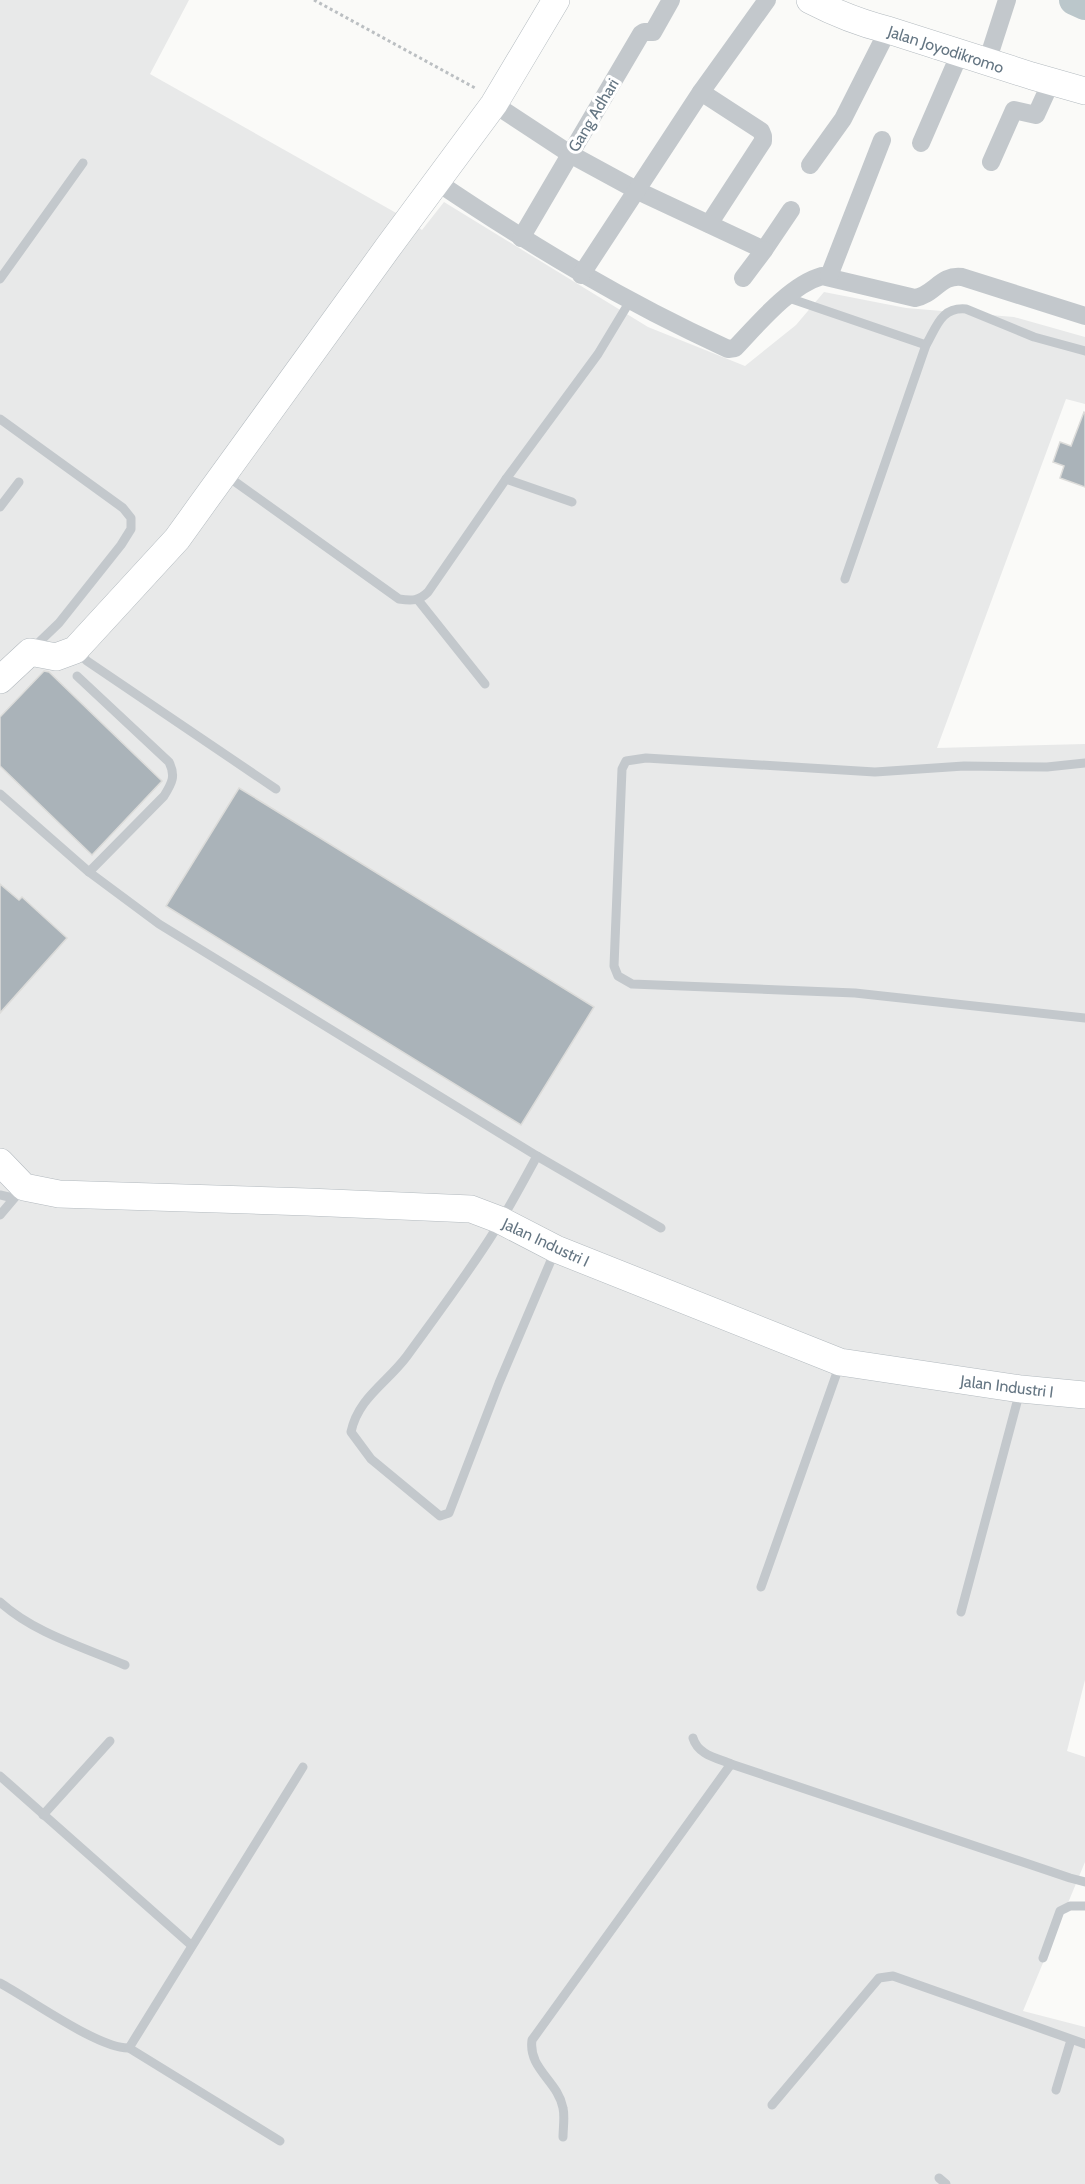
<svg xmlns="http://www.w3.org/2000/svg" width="1085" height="2184" viewBox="0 0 1085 2184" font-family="Cabin,sans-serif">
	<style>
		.built { fill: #e8e9e9 }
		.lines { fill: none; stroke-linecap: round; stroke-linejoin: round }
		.river { stroke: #bbc7cb; stroke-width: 30 }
		.building { fill: #aab3b9; stroke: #dcdcda; stroke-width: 1.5 }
		.secondary-casing { stroke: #b3babf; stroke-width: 28 }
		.path { stroke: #bbbfc2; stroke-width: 3; stroke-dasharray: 3 3; stroke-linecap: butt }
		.lane { stroke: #c3c8cc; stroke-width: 9 }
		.street { stroke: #c3c8cc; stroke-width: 18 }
		.secondary { stroke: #fff; stroke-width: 27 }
		.labels { text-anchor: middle; stroke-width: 6; stroke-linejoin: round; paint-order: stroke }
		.street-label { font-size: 16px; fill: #657683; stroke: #fff }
	</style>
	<rect width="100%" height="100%" fill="#fafaf8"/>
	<path class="built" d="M0,0h189l-39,74 248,140 24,16 22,-28 204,125 97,39 51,-41 28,-33 82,16 108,9 71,20v67l-19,-5 -129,349 148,-4v936l-18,71 18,6v105l-62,149 62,16v157h-1085z"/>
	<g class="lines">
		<path class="river" d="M1074,0l11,5"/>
	</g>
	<g class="building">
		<path d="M1084,412l1,1v74l-25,-9 4,-12 -11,-4 7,-20 11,4z"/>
		<path d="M44,671l5,1 113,109 -70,74 -92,-89v-49z"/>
		<path d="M239,788l355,219 -73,118 -355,-219z"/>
		<path d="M0,884l19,16 3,-3 45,41 -67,75z"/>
	</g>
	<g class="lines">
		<defs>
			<g id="secondary">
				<path d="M810,0c25,13 50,23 78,30l144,46 53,15"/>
				<path d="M0,680l30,-28 26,5 19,-7 102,-111 23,-32 189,-261 105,-142 62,-104"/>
				<path d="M0,1162l24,25 35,7 249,8 163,7 29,11 56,29 284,113 181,27 64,6"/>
			</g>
		</defs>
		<use href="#secondary" class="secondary-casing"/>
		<path class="path" d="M314,0l163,89"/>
		<g class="lane">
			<path d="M0,279l83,-116"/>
			<path d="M786,297l140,48"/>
			<path d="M0,419l123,89 8,10v11l-10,16 -62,78 -26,25"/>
			<path d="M227,476l172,123c13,2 20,2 29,-7l78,-113 92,-125 32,-53"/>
			<path d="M506,479l66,23"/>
			<path d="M0,507l19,-25"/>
			<path d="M845,579l81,-234c11,-19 15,-38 40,-36l68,28 51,14"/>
			<path d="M418,600l67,84"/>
			<path d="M77,651l10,10 189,128"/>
			<path d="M77,676l92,86c7,14 3,21 -5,34l-75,76"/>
			<path d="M1085,763l-38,4 -83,-1 -89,6 -229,-14 -20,3 -4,8 -8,197 4,10 14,8 223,9 230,25"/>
			<path d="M0,794l89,78 70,52 378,232 124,72"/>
			<path d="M537,1156c-14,26 -28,52 -43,76 -27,43 -58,84 -87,124 -20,27 -49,42 -56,76l20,27 69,57 9,-3 50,-130 56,-132"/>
			<path d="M0,1195l13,3"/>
			<path d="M0,1215l22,-26"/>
			<path d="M761,1587l79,-223"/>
			<path d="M0,1602c34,31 83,45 125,63"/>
			<path d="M961,1612l59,-221"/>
			<path d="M693,1738c5,17 24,20 38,26l339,114 15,4"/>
			<path d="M0,1776l191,169"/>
			<path d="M43,1815l67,-74"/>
			<path d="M1043,1958l17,-47 10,-5h15"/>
			<path d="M0,1983c30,16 99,66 129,65l151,93"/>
			<path d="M129,2048l174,-281"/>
			<path d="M1056,2090l15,-50"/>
			<path d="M772,2105l107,-127 14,-2 192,68"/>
			<path d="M563,2137c0,-9 2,-20 0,-29 -5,-27 -35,-39 -31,-68l199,-276"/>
			<path d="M939,2178l7,6"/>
		</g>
		<g class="street">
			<path d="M987,62l20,-62"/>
			<path d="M701,92l60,39 2,5v5l-54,83"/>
			<path d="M494,104l76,50 68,37 126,59 27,-40"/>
			<path d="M921,143l39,-90"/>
			<path d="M991,162l23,-52 22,5 15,-33"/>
			<path d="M810,165l33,-46 45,-89"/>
			<path d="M437,182c95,64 186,119 291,167l7,-1c23,-24 55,-63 87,-72l93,22c19,-3 26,-24 47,-21l123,39"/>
			<path d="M521,238l120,-204 3,-2h9l18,-32"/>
			<path d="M581,275l120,-183 66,-92"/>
			<path d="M829,276l53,-136"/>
			<path d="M743,278l21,-28"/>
		</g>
		<use href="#secondary" class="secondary"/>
	</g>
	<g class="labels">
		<g class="street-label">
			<text transform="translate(946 49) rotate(18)" y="6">Jalan Joyodikromo</text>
			<text transform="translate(593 115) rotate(-59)" y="6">Gang Adhari</text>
			<text transform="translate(546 1242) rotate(25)" y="6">Jalan Industri I</text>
			<text transform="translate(1007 1386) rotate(7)" y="6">Jalan Industri I</text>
		</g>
	</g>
</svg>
